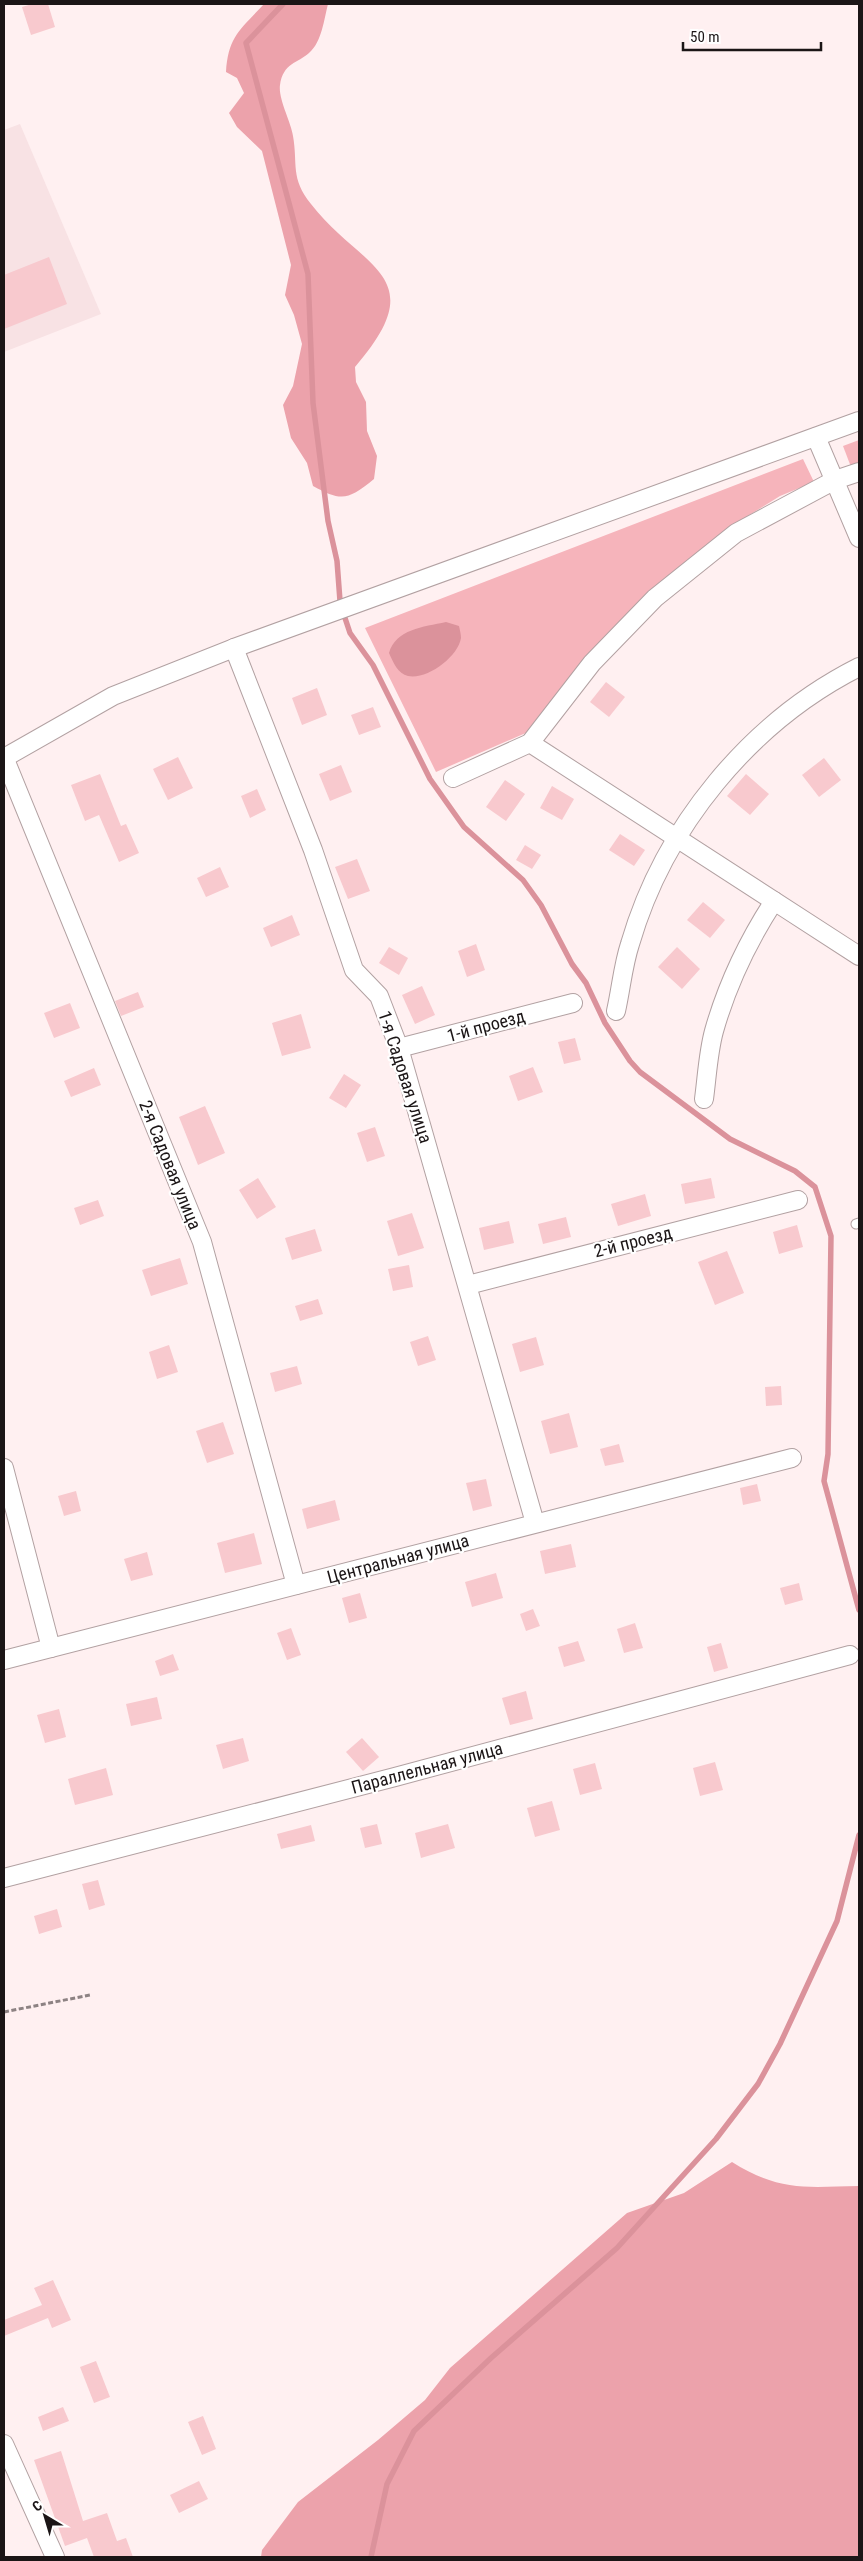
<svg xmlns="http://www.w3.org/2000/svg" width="863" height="2561" viewBox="0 0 863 2561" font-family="'Roboto Condensed',sans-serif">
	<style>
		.built { fill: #f8e2e4 }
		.green { fill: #f6b4bb }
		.forest { fill: #eca2ab }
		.water { fill: #db929b }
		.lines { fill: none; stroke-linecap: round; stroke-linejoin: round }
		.stream { stroke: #db929b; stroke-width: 5.5 }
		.building { fill: #f8c9ce }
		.lane-casing { stroke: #b2a1a2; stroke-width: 11 }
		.street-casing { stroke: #b2a1a2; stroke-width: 20 }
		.path { stroke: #8d8283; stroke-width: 3; stroke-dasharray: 5 2.5; stroke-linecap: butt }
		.lane { stroke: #fff; stroke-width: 9 }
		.street { stroke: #fff; stroke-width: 18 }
		.labels { text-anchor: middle; stroke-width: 4.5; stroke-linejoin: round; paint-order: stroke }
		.street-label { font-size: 18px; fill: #1b1516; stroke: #fff }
	</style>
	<rect width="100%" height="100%" fill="#fff0f1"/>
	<path class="built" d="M20,124l81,190 -97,38v-222z"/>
	<g class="green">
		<path d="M859,440v24l-8,3 -8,-21z"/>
		<path d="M803,459l11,23 -34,14 -50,31 -82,66 -69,73 -51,66 -92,40 -71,-144z"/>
	</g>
	<g class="forest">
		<path d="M264,4h64c-4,15 -6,38 -19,49 -11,10 -26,10 -29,32 -2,14 11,37 13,51 5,28 -3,42 18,68 50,65 124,71 44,163l1,15 10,20 1,29 10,25 -3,23c-26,21 -32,23 -61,7l-6,-23 -16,-25 -8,-33 10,-19 9,-42 -8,-29 -9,-20 6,-30 -29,-114 -25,-24 -8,-14 15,-20 -7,-15 -11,-6c2,-36 15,-43 38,-68z"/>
		<path d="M732,2162c48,30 73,25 127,24v371h-598l1,-7 36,-48 80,-62 47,-40 25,-32 177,-155 57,-20z"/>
	</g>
	<path class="water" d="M446,622l13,4c1,4 2,9 2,12 -3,19 -34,42 -53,38 -10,-2 -15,-14 -19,-23 7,-24 34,-26 57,-31z"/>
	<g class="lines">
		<g class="stream">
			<path d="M283,4l-37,39 62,231 5,129 15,118 9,40 3,40"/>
			<path d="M344,615l6,18 23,32 57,114 34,48 59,53 18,25 31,59 14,19 19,40 25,38 10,11 90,67 65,32 20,16 16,49 -3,218 -4,27 35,129"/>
			<path d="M371,2557l16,-73 27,-53 77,-73 126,-110 99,-109 42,-55 22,-40 57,-123 22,-86"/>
		</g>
	</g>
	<g class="building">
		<path d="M32,4h16l7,23 -24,8 -9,-28z"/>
		<path d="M49,257l18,47 -63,25v-54z"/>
		<path d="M606,682l19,15 -16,20 -19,-15z"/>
		<path d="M317,688l10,27 -25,10 -10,-27z"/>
		<path d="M373,707l8,20 -22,8 -8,-20z"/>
		<path d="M178,757l15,31 -25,12 -15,-31z"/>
		<path d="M824,758l17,22 -22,17 -17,-22z"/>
		<path d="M341,765l11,27 -22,9 -11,-27z"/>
		<path d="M100,774l21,52 5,-2 13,29 -20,9 -20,-47 -14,6 -14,-36z"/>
		<path d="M746,774l23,20 -19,21 -23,-19z"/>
		<path d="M505,780l20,14 -19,27 -20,-14z"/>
		<path d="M552,786l22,13 -12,21 -22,-12z"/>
		<path d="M257,789l9,21 -16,8 -9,-22z"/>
		<path d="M620,834l25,16 -11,16 -25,-16z"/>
		<path d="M525,845l16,10 -9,14 -16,-9z"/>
		<path d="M357,859l13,32 -22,8 -13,-32z"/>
		<path d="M220,867l9,20 -23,10 -9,-19z"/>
		<path d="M703,902l22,18 -15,18 -23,-18z"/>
		<path d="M292,915l8,20 -29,12 -8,-19z"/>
		<path d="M476,944l9,26 -18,7 -9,-26z"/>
		<path d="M389,947l19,11 -9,17 -20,-12z"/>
		<path d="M677,947l23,22 -18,20 -24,-22z"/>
		<path d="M422,986l13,29 -20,9 -13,-29z"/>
		<path d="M138,992l6,15 -23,9 -6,-15z"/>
		<path d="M70,1003l10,25 -26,10 -10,-25z"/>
		<path d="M301,1014l10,34 -29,8 -10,-33z"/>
		<path d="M575,1038l6,22 -17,4 -6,-22z"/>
		<path d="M533,1067l10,25 -25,9 -9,-25z"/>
		<path d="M94,1068l7,17 -30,12 -7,-16z"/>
		<path d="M344,1074l17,11 -15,23 -17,-10z"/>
		<path d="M205,1106l20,47 -27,12 -19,-48z"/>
		<path d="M375,1127l10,29 -18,6 -10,-29z"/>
		<path d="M258,1178l18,29 -19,12 -18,-29z"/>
		<path d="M711,1178l4,20 -30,6 -4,-20z"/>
		<path d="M645,1194l6,22 -33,10 -7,-22z"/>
		<path d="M98,1200l6,16 -24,9 -6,-17z"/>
		<path d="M412,1213l12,35 -26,8 -11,-35z"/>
		<path d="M566,1217l5,20 -28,7 -5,-20z"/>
		<path d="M509,1221l5,22 -30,7 -5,-22z"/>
		<path d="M797,1225l6,22 -24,7 -6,-22z"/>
		<path d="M315,1229l7,22 -30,9 -7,-22z"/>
		<path d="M727,1251l17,42 -29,12 -17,-43z"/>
		<path d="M180,1258l8,26 -37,12 -9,-26z"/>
		<path d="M409,1265l4,22 -20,4 -5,-22z"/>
		<path d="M318,1299l5,15 -23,7 -5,-15z"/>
		<path d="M428,1336l8,24 -18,6 -8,-24z"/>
		<path d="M536,1337l8,28 -24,7 -8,-28z"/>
		<path d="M169,1345l9,27 -21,7 -8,-27z"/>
		<path d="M297,1366l5,18 -27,8 -5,-19z"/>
		<path d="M781,1386l1,19 -16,1 -1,-19z"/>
		<path d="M569,1413l9,34 -28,7 -9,-33z"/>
		<path d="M223,1422l11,32 -27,9 -11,-32z"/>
		<path d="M619,1444l5,18 -19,4 -5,-17z"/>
		<path d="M486,1479l6,27 -19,5 -7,-28z"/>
		<path d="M757,1484l4,17 -18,4 -3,-17z"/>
		<path d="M76,1491l5,20 -17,5 -6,-20z"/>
		<path d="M335,1500l5,20 -33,9 -5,-20z"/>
		<path d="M254,1533l8,31 -37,9 -8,-30z"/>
		<path d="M571,1544l5,23 -31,7 -5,-23z"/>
		<path d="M147,1552l6,23 -22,6 -7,-22z"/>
		<path d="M496,1573l7,25 -31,9 -7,-25z"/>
		<path d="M799,1583l4,17 -18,5 -5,-17z"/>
		<path d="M360,1593l7,25 -18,5 -7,-25z"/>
		<path d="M533,1609l7,17 -14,5 -6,-17z"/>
		<path d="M635,1623l8,25 -19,5 -7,-24z"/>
		<path d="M291,1628l10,27 -14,5 -10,-27z"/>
		<path d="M578,1641l7,20 -21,6 -6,-20z"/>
		<path d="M721,1643l7,25 -14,4 -7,-25z"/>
		<path d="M173,1654l6,16 -19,6 -5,-15z"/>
		<path d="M526,1691l7,28 -23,6 -8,-27z"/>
		<path d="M157,1697l5,22 -31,7 -5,-22z"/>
		<path d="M59,1709l7,28 -21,6 -8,-28z"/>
		<path d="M243,1738l6,23 -26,8 -7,-24z"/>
		<path d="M362,1738l17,19 -16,14 -17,-19z"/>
		<path d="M715,1762l8,28 -23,6 -7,-28z"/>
		<path d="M595,1763l7,26 -22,6 -7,-26z"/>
		<path d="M106,1768l7,27 -38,10 -7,-26z"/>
		<path d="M552,1801l8,29 -25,7 -8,-29z"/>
		<path d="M377,1824l5,20 -17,4 -5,-20z"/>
		<path d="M448,1824l7,24 -34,10 -6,-25z"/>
		<path d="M311,1825l4,16 -34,8 -4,-15z"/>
		<path d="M98,1880l7,25 -16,5 -7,-26z"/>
		<path d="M57,1909l5,18 -23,7 -5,-18z"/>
		<path d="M53,2280l18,40 -19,8 -4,-10 -44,18v-16l38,-15 -8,-17z"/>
		<path d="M96,2361l14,36 -16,6 -14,-36z"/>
		<path d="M63,2407l6,14 -26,10 -5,-14z"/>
		<path d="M203,2416l13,33 -14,6 -14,-33z"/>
		<path d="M61,2451l22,70 24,-8 10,28 9,-3 7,19h-39l-7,-19 -22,8 -31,-86z"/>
		<path d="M199,2481l9,18 -29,14 -9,-18z"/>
	</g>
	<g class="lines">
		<defs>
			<path id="lane" d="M856,1224l3,-1"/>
			<g id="street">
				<path d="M816,437l43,101"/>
				<path d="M234,648l79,202 41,120 25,26 20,52 136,475"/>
				<path d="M530,743l329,213"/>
				<path d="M4,757l198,485 94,343"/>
				<path d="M4,758l109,-62 121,-48 625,-227"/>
				<path d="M453,778l77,-35 62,-80 63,-65 81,-65 99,-53 24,-8"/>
				<path d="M616,1011c5,-22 7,-46 14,-67 34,-117 120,-222 229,-277"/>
				<path d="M399,1048l174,-45"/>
				<path d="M704,1099c3,-22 4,-46 10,-68 13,-46 34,-90 60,-130"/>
				<path d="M468,1285l330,-85"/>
				<path d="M4,1468l47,180"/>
				<path d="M4,1660l788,-202"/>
				<path d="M4,1878l391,-101 455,-122"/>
				<path d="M4,2444l51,113"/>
			</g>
		</defs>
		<use href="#lane" class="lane-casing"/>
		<use href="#street" class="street-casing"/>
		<path class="path" d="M4,2012l86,-17"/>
		<use href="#lane" class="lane"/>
		<use href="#street" class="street"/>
	</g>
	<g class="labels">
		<g class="street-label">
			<text transform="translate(486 1026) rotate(-15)" y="6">1-й проезд</text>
			<text transform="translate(405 1077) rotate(72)" y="6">1-я Садовая улица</text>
			<text transform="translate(170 1165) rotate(68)" y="6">2-я Садовая улица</text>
			<text transform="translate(633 1242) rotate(-14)" y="6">2-й проезд</text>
			<text transform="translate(398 1559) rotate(-15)" y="6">Центральная улица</text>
			<text transform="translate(427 1768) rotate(-15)" y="6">Параллельная улица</text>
		</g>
	</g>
	<rect width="863" height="2561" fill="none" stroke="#1b1516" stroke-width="10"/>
	<g transform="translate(45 2516) rotate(322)" stroke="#ffffff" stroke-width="4" paint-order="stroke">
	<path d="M0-4L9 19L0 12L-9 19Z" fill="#1b1516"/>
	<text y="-8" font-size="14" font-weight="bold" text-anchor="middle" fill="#1b1516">С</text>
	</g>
	<path d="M683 42v8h138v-8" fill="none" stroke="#1b1516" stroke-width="2.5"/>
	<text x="690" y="42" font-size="15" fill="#1b1516" stroke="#ffffff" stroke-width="4" paint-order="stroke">50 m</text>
</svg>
